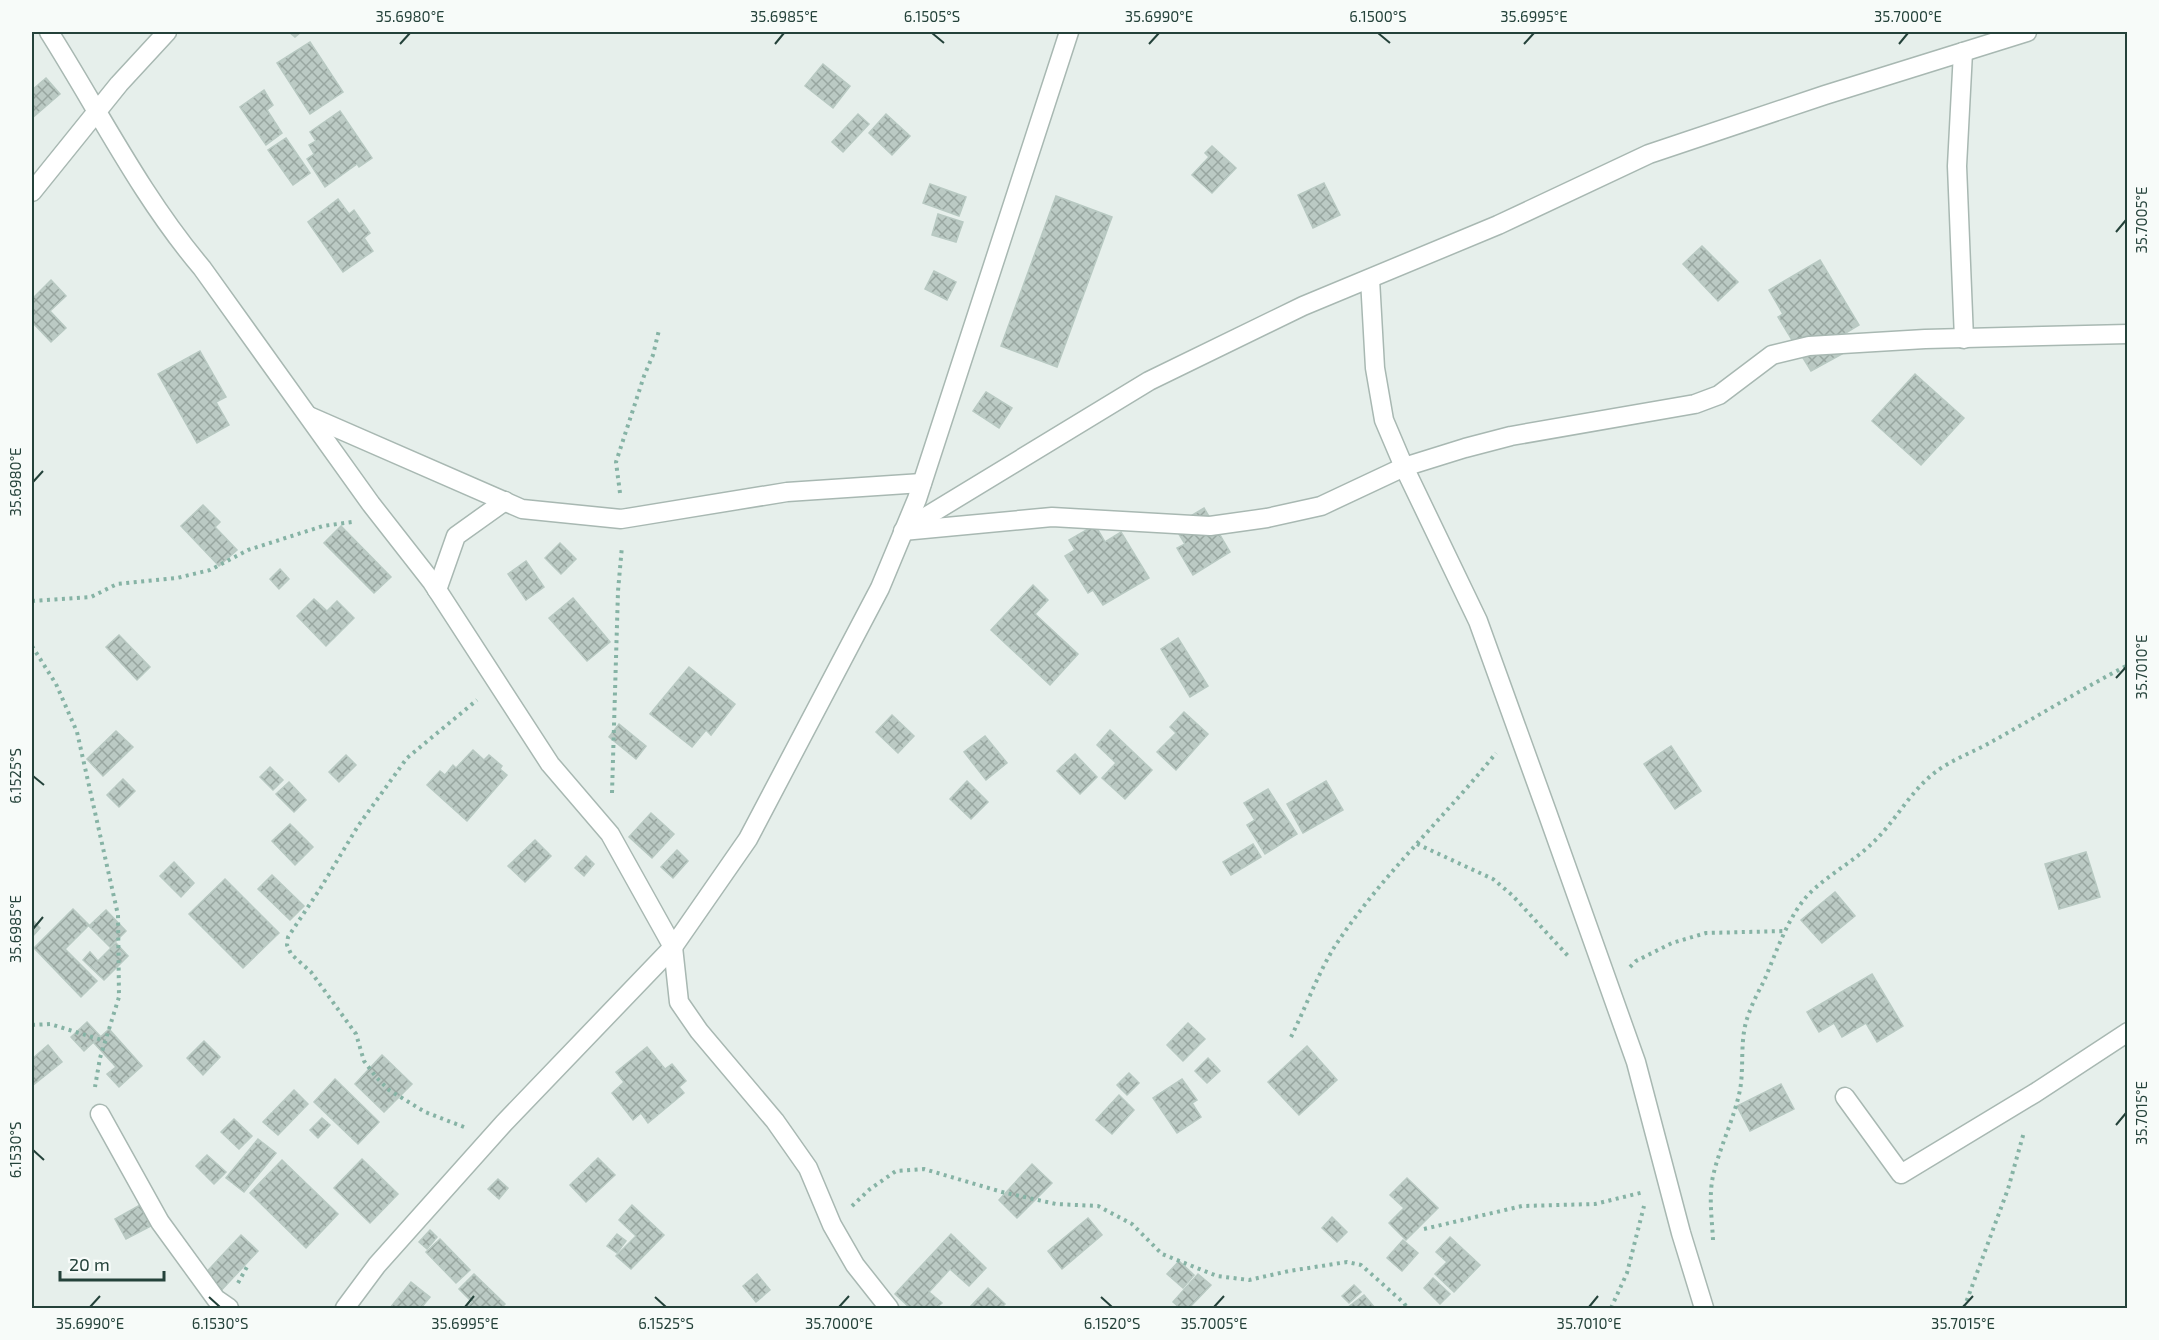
<svg xmlns="http://www.w3.org/2000/svg" width="2159" height="1340" viewBox="0 0 2159 1340" font-family="'Exo 2',sans-serif">
	<style>
		.building { fill: url(#building-cross-hatch); stroke: #b8c9c2; stroke-width: 1.5 }
		.lines { fill: none; stroke-linecap: round; stroke-linejoin: round }
		.street-casing { stroke: #a8b8b2; stroke-width: 21 }
		.path { stroke: #86b3a5; stroke-width: 4; stroke-dasharray: 3 4.5; stroke-linecap: butt }
		.street { stroke: #fff; stroke-width: 18 }
		.ticks { fill: none; stroke: #24423a; stroke-width: 2 }
		.neatline { fill: none; stroke: #24423a; stroke-width: 2 }
		.ticks-label { font-size: 15px; text-anchor: middle; fill: #24423a }
	</style>
	<defs>
		<pattern id="building-cross-hatch" width="8" height="8" patternUnits="userSpaceOnUse" patternTransform="scale(1.5)"><rect width="8" height="8" fill="#bbcac4"/><path d="M0 0l8 8M0 8l8-8" fill="none" stroke="#98a6a0"/></pattern>
	</defs>
	<rect width="100%" height="100%" fill="#e6efeb"/>
	<g class="building">
		<path d="M289,32h12l-6,5z"/>
		<path d="M310,42l33,50 -33,22 -33,-51z"/>
		<path d="M823,64l27,22 -17,22 -28,-22z"/>
		<path d="M46,78l14,16 -28,24v-28z"/>
		<path d="M264,90l9,15 -6,5 15,23 -16,12 -26,-38z"/>
		<path d="M340,111l32,47 -13,9 -2,-3 -32,23 -18,-28 7,-5 -5,-9 7,-4 -6,-9z"/>
		<path d="M858,114l11,10 -26,28 -11,-10z"/>
		<path d="M886,114l24,22 -18,19 -23,-22z"/>
		<path d="M286,138l24,35 -17,12 -25,-35z"/>
		<path d="M1212,146l24,22 -24,25 -20,-18 17,-18 -4,-4z"/>
		<path d="M1324,183l16,32 -27,13 -15,-33z"/>
		<path d="M930,184l36,13 -7,19 -36,-13z"/>
		<path d="M1056,196l56,21 -55,150 -56,-21z"/>
		<path d="M338,199l11,15 5,-4 16,23 -6,5 9,13 -30,21 -35,-50z"/>
		<path d="M938,214l25,8 -7,20 -24,-7z"/>
		<path d="M1702,246l36,36 -20,19 -35,-37z"/>
		<path d="M1820,260l39,65 -25,15 8,14 -31,17 -33,-54 5,-3 -14,-24z"/>
		<path d="M934,271l22,11 -9,18 -22,-11z"/>
		<path d="M51,280l15,16 -16,15 16,17 -15,14 -19,-20v-23z"/>
		<path d="M200,351l26,46 -10,5 13,23 -32,18 -39,-69z"/>
		<path d="M1915,374l49,44 -43,47 -49,-44z"/>
		<path d="M986,392l26,16 -13,20 -26,-17z"/>
		<path d="M203,505l17,17 -5,5 22,23 -18,16 -38,-40z"/>
		<path d="M1204,508l26,44 -37,23 -16,-27 8,-4 -11,-18z"/>
		<path d="M1095,525l10,17 16,-10 28,46 -46,27 -10,-15 -5,3 -23,-37 10,-6 -6,-10z"/>
		<path d="M341,526l50,51 -17,16 -50,-50z"/>
		<path d="M560,543l16,16 -15,15 -16,-16z"/>
		<path d="M526,561l18,26 -18,13 -18,-26z"/>
		<path d="M280,569l9,10 -10,10 -9,-10z"/>
		<path d="M1033,585l15,15 -13,14 43,40 -28,31 -59,-55z"/>
		<path d="M573,598l37,44 -23,19 -38,-43z"/>
		<path d="M314,599l13,12 10,-10 17,17 -28,28 -29,-30z"/>
		<path d="M119,635l31,32 -13,13 -31,-33z"/>
		<path d="M1178,638l30,48 -18,11 -29,-48z"/>
		<path d="M689,667l46,37 -24,31 -5,-5 -14,17 -42,-33z"/>
		<path d="M1184,712l24,22 -32,36 -19,-18 19,-19 -6,-6z"/>
		<path d="M892,715l22,21 -16,17 -22,-21z"/>
		<path d="M619,724l27,22 -10,13 -27,-22z"/>
		<path d="M1110,730l42,40 -27,29 -23,-21 14,-15 -19,-18z"/>
		<path d="M116,731l17,16 -30,29 -16,-17z"/>
		<path d="M985,736l22,27 -21,17 -22,-28z"/>
		<path d="M1671,746l30,45 -26,18 -31,-45z"/>
		<path d="M473,750l11,10 5,-5 13,11 -2,3 7,6 -40,46 -40,-36 13,-14 5,4 8,-10 3,3z"/>
		<path d="M1075,754l22,23 -17,17 -23,-23z"/>
		<path d="M346,755l10,10 -17,17 -10,-10z"/>
		<path d="M270,767l13,13 -10,10 -13,-13z"/>
		<path d="M123,779l12,12 -16,16 -12,-12z"/>
		<path d="M967,781l21,21 -17,17 -21,-20z"/>
		<path d="M1326,781l17,29 -40,23 -16,-29z"/>
		<path d="M289,782l17,18 -12,12 -18,-18z"/>
		<path d="M1268,789l29,45 -32,20 -18,-29 8,-5 -11,-17z"/>
		<path d="M651,813l23,21 -22,24 -23,-21z"/>
		<path d="M290,824l23,23 -18,18 -23,-24z"/>
		<path d="M535,840l16,16 -26,26 -17,-16z"/>
		<path d="M1253,844l8,13 -30,18 -8,-13z"/>
		<path d="M677,850l11,11 -15,17 -12,-11z"/>
		<path d="M2086,852l14,45 -41,12 -14,-45z"/>
		<path d="M586,856l8,8 -10,12 -9,-8z"/>
		<path d="M174,862l20,21 -13,14 -21,-21z"/>
		<path d="M272,875l32,31 -14,14 -32,-31z"/>
		<path d="M225,879l54,54 -36,35 -54,-54z"/>
		<path d="M1835,892l20,24 -33,27 -21,-23z"/>
		<path d="M73,909l16,16 -24,24 32,32 -16,16 -47,-49z"/>
		<path d="M106,910l20,21 -16,16 -21,-21z"/>
		<path d="M32,919l8,9 -8,9z"/>
		<path d="M116,943l12,13 -24,24 -21,-20 7,-8 8,9z"/>
		<path d="M1872,974l31,52 -26,16 -11,-19 -24,14 -8,-14 -15,9 -12,-20z"/>
		<path d="M87,1022l13,14 -16,15 -13,-14z"/>
		<path d="M1188,1023l17,16 -22,22 -16,-16z"/>
		<path d="M109,1029l33,37 -23,21 -12,-13 9,-7 -22,-24z"/>
		<path d="M204,1041l16,16 -17,18 -16,-17z"/>
		<path d="M48,1045l14,17 -30,24v-27z"/>
		<path d="M1307,1046l30,34 -38,35 -31,-33z"/>
		<path d="M647,1047l18,22 7,-5 14,17 -7,6 5,6 -36,30 -7,-10 -8,7 -21,-27 12,-11 -8,-10z"/>
		<path d="M382,1055l30,29 -28,28 -29,-28z"/>
		<path d="M1208,1058l12,13 -13,12 -12,-12z"/>
		<path d="M1129,1073l10,10 -12,12 -10,-10z"/>
		<path d="M335,1079l44,43 -21,22 -44,-42z"/>
		<path d="M1182,1079l15,21 -5,3 9,14 -24,16 -24,-35z"/>
		<path d="M1781,1084l13,25 -44,22 -13,-25z"/>
		<path d="M294,1090l14,14 -30,31 -15,-13z"/>
		<path d="M1119,1095l15,15 -22,24 -16,-14z"/>
		<path d="M322,1118l8,7 -12,13 -8,-8z"/>
		<path d="M234,1119l18,17 -13,13 -18,-17z"/>
		<path d="M258,1139l18,14 -32,39 -18,-14z"/>
		<path d="M207,1155l19,17 -12,12 -18,-18z"/>
		<path d="M598,1158l17,17 -29,27 -16,-17z"/>
		<path d="M362,1159l36,35 -28,29 -36,-35z"/>
		<path d="M282,1160l56,54 -32,34 -56,-55z"/>
		<path d="M1032,1164l20,19 -35,35 -18,-18z"/>
		<path d="M1407,1178l31,30 -32,32 -17,-17 15,-15 -14,-13z"/>
		<path d="M498,1179l10,9 -9,11 -11,-10z"/>
		<path d="M140,1205l11,21 -25,13 -11,-20z"/>
		<path d="M632,1205l32,30 -33,34 -15,-13 20,-20 -17,-16z"/>
		<path d="M1332,1217l15,15 -10,10 -15,-14z"/>
		<path d="M1088,1218l14,17 -40,34 -14,-18z"/>
		<path d="M430,1230l7,7 -10,12 -8,-7z"/>
		<path d="M617,1234l9,7 -9,12 -10,-7z"/>
		<path d="M951,1234l35,34 -17,18 -19,-17 -21,23 13,11 -6,5h-26l-15,-14z"/>
		<path d="M241,1235l17,16 -42,45 -17,-16z"/>
		<path d="M1450,1237l30,28 -26,27 -19,-18 12,-12 -11,-10z"/>
		<path d="M440,1239l30,31 -14,13 -30,-31z"/>
		<path d="M1403,1240l15,13 -16,18 -15,-13z"/>
		<path d="M1179,1261l15,14 -11,13 -16,-14z"/>
		<path d="M474,1274l31,30 -4,4h-35l6,-6 -13,-13z"/>
		<path d="M757,1274l13,16 -14,12 -13,-16z"/>
		<path d="M1198,1274l13,11 -22,23h-9l-7,-6z"/>
		<path d="M1433,1278l17,16 -10,10 -16,-16z"/>
		<path d="M411,1282l19,15 -9,11h-31z"/>
		<path d="M1354,1285l7,7 -12,11 -7,-7z"/>
		<path d="M988,1288l17,16 -4,4h-32z"/>
		<path d="M1364,1295l11,13h-28z"/>
	</g>
	<g class="lines">
		<defs>
			<g id="street">
				<path d="M49,32c50,79 92,164 153,236l169,236 61,78 118,182 60,70 63,113 6,55 20,29 76,90 33,47 24,57 23,40 34,43"/>
				<path d="M1963,52l-6,114 7,173"/>
				<path d="M32,192l87,-108 48,-52"/>
				<path d="M1370,279l5,89 9,52 20,47 74,154 69,191 89,250 45,171 23,75"/>
				<path d="M309,416l213,93 99,10 166,-27 135,-9"/>
				<path d="M909,527l240,-146 154,-75 195,-81 151,-71 176,-59 202,-63"/>
				<path d="M903,531l149,-14 158,9 57,-8 54,-12 83,-39 61,-19 46,-12 184,-32 24,-9 53,-40 37,-9 116,-7 203,-5"/>
				<path d="M437,590l19,-54 49,-35"/>
				<path d="M1845,1097l56,77 134,-81 93,-61"/>
				<path d="M100,1114l60,108 56,77 13,9"/>
				<path d="M345,1308l32,-43 127,-142 169,-176 75,-108 132,-251 37,-89 152,-467"/>
			</g>
		</defs>
		<use href="#street" class="street-casing"/>
		<g class="path">
			<path d="M620,493l-4,-31 28,-86 9,-21 6,-25"/>
			<path d="M32,601l59,-4 26,-13 60,-6 33,-8 38,-20 75,-24 29,-4"/>
			<path d="M32,646l24,38 21,48 41,183 1,82 -19,61 -5,29"/>
			<path d="M612,793l6,-202 4,-45"/>
			<path d="M1417,844l76,35 19,16 57,62"/>
			<path d="M1630,967l6,-6 36,-18 34,-10 79,-2"/>
			<path d="M32,1025l18,-1 55,17"/>
			<path d="M1291,1037c14,-28 27,-64 44,-91 46,-70 109,-128 161,-193"/>
			<path d="M464,1127l-39,-15 -36,-22 -13,-13 -12,-16 -8,-27 -45,-62 -20,-18 -4,-9 1,-8 32,-48 38,-63 49,-68 70,-58"/>
			<path d="M852,1206l18,-17 26,-18 28,-2 78,23 54,12 42,2 34,18 30,30 55,22 32,4 40,-9 58,-9 14,3 43,38 3,5"/>
			<path d="M1424,1229l98,-23 73,-2 49,-12"/>
			<path d="M1713,1240c-1,-22 -5,-46 1,-68 7,-28 20,-53 26,-82 4,-22 0,-45 6,-68 4,-14 11,-28 18,-41 12,-28 23,-62 43,-85 18,-19 41,-31 60,-48 26,-22 40,-53 66,-74 17,-14 41,-22 60,-33 45,-25 89,-52 135,-76"/>
			<path d="M238,1283l10,-18"/>
			<path d="M1611,1308l16,-35 17,-67"/>
			<path d="M1964,1308l44,-119 16,-57"/>
		</g>
		<use href="#street" class="street"/>
	</g>
	<path class="ticks" d="M932,33l12,10M1378,33l12,10M400,44l10,-11M775,44l9,-11M1149,44l10,-11M1524,44l10,-11M1899,44l9,-11M2116,232l10,-12M33,482l10,-11M2116,678l10,-11M33,776l11,9M33,929l10,-12M2116,1125l10,-12M33,1150l11,10M209,1297l11,10M655,1297l11,10M1101,1297l11,10M90,1307l10,-11M465,1307l9,-11M839,1307l10,-11M1214,1307l10,-11M1589,1307l9,-11M1963,1307l10,-11"/>
	<rect width="2159" height="1340" fill="none" stroke="#f7fbf9" stroke-width="66"/>
	<path d="M60 1271v9h104v-9" fill="none" stroke="#24423a" stroke-width="3"/>
	<text x="69" y="1271" font-size="18" fill="#24423a" stroke="#f7fbf9" stroke-width="4.5" paint-order="stroke">20 m</text>
	<rect x="33" y="33" width="2093" height="1274" class="neatline"/>
	<g class="ticks-label">
		<text x="410" y="22">35.6980°E</text>
		<text x="784" y="22">35.6985°E</text>
		<text x="932" y="22">6.1505°S</text>
		<text x="1159" y="22">35.6990°E</text>
		<text x="1378" y="22">6.1500°S</text>
		<text x="1534" y="22">35.6995°E</text>
		<text x="1908" y="22">35.7000°E</text>
		<text transform="translate(2142 220) rotate(-90)" y="5">35.7005°E</text>
		<text transform="translate(16 482) rotate(-90)" y="5">35.6980°E</text>
		<text transform="translate(2142 667) rotate(-90)" y="5">35.7010°E</text>
		<text transform="translate(16 776) rotate(-90)" y="5">6.1525°S</text>
		<text transform="translate(16 929) rotate(-90)" y="5">35.6985°E</text>
		<text transform="translate(2142 1113) rotate(-90)" y="5">35.7015°E</text>
		<text transform="translate(16 1150) rotate(-90)" y="5">6.1530°S</text>
		<text x="90" y="1329">35.6990°E</text>
		<text x="220" y="1329">6.1530°S</text>
		<text x="465" y="1329">35.6995°E</text>
		<text x="666" y="1329">6.1525°S</text>
		<text x="839" y="1329">35.7000°E</text>
		<text x="1112" y="1329">6.1520°S</text>
		<text x="1214" y="1329">35.7005°E</text>
		<text x="1589" y="1329">35.7010°E</text>
		<text x="1963" y="1329">35.7015°E</text>
	</g>
</svg>
